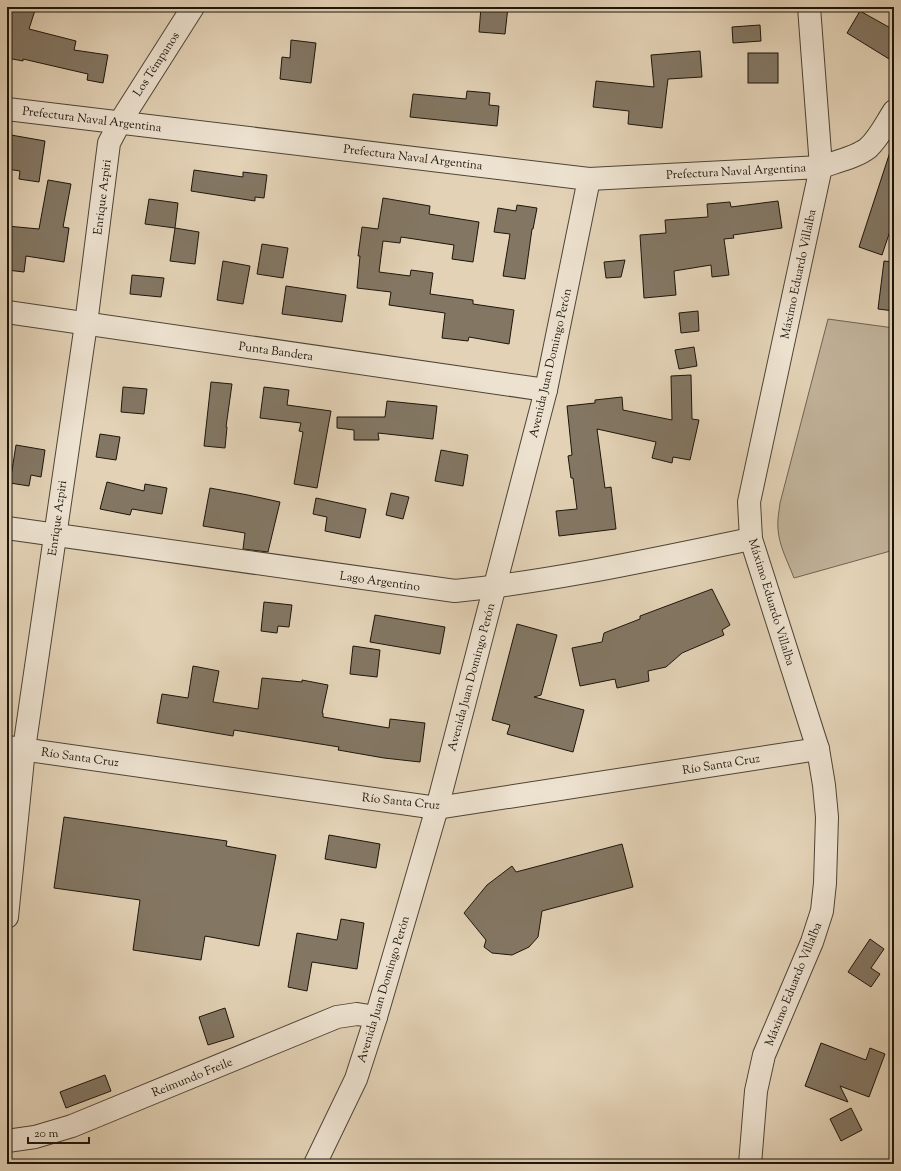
<svg xmlns="http://www.w3.org/2000/svg" width="901" height="1171" viewBox="0 0 901 1171" font-family="'Sorts Mill Goudy',serif">
	<style>
		.green { fill: #c1b299; stroke: #6e6452 }
		.building { fill: #837764; stroke: #1c150c }
		.lines { fill: none; stroke-linecap: round; stroke-linejoin: round }
		.minor-casing { stroke: #4e4436; stroke-width: 24 }
		.minor { stroke: #ede2d0; stroke-width: 22 }
		.labels { text-anchor: middle; stroke-width: 3; stroke-linejoin: round; paint-order: stroke }
		.street-label { font-size: 12px; fill: #1c150c; stroke: #ede2d0 }
	</style>
	<rect width="100%" height="100%" fill="#e3d2b6"/>
	<filter id="stains"><feTurbulence type="fractalNoise" baseFrequency=".005" numOctaves="4"/><feColorMatrix values="0 0 0 0 .2 0 0 0 0 .09 0 0 0 0 .02 0 0 0 .5 -.17"/></filter>
	<radialGradient id="worn" r=".72"><stop offset=".6" stop-color="#630" stop-opacity="0"/><stop offset="1" stop-color="#630" stop-opacity=".3"/></radialGradient>
	<path class="green" d="M828,319l66,9v222l-100,28c-6,-16 -15,-32 -16,-49 -1,-8 1,-17 2,-26z"/>
	<g class="building">
		<path d="M7,7h29l-7,22 47,12 -2,9 34,5 -5,28 -16,-3 1,-6 -65,-15v2l-16,-3z"/>
		<path d="M481,7h27l-3,27 -26,-2z"/>
		<path d="M860,11l34,19v32l-47,-29z"/>
		<path d="M760,25l1,16 -28,2 -1,-16z"/>
		<path d="M291,40l25,3 -5,40 -31,-4 2,-22 8,1z"/>
		<path d="M700,51l2,26 -34,2 -6,49 -34,-4 1,-13 -36,-4 3,-26 58,6 -3,-32z"/>
		<rect x="748" y="53" width="30" height="30"/>
		<path d="M467,91l23,2 -1,12 10,1 -2,20 -87,-9 3,-23 53,5z"/>
		<path d="M11,135l34,6 -6,41 -20,-3 1,-8 -13,-2z"/>
		<path d="M891,149h3v70l-12,36 -23,-8z"/>
		<path d="M194,170l49,7v-5l24,3 -3,23 -9,-1v4l-64,-10z"/>
		<path d="M48,180l23,4 -8,43 6,1 -5,34 -38,-6 -2,16 -17,-2v-44l32,3z"/>
		<path d="M383,198l47,8 -1,8 50,8 -6,40 -21,-3 2,-14 -53,-8 -1,6 -17,-2 -4,31 31,4 1,-6 22,3 -3,21 43,6v4l41,6 -5,34 -40,-7 -1,4 -26,-3 3,-25 -56,-8 2,-13 -34,-4 3,-32h-2l4,-29 16,2z"/>
		<path d="M149,199l29,4 -3,25 -30,-4z"/>
		<path d="M778,201l4,27 -49,7 1,3 -10,1 5,36 -17,2 -1,-12 -37,6 2,24 -32,3 -4,-63 26,-2 -1,-13 43,-3 -1,-13 23,-2 1,5z"/>
		<path d="M517,205l20,3 -4,21h-1l-7,50 -22,-3 7,-42 -16,-2 4,-24 18,3z"/>
		<path d="M175,228l24,4 -4,32 -25,-3z"/>
		<path d="M262,244l26,4 -5,30 -26,-4z"/>
		<path d="M625,260l-4,17 -15,1 -2,-16z"/>
		<path d="M223,261l27,5 -7,38 -26,-4z"/>
		<path d="M884,261l10,1v49l-16,-2z"/>
		<path d="M132,275l32,3 -3,19 -31,-3z"/>
		<path d="M286,286l60,9 -4,27 -60,-8z"/>
		<path d="M698,311l1,20 -18,2 -2,-20z"/>
		<path d="M694,347l3,19 -18,3 -4,-19z"/>
		<path d="M691,375l1,44 7,1 -9,40 -17,-3 -1,6 -20,-5 4,-16 -59,-13 8,59 6,-1 5,42 -57,7 -3,-25 21,-2 -4,-31h-2l-3,-22 4,-1 -5,-49 28,-3v-3l27,-3 1,13 49,10 -1,-44z"/>
		<path d="M211,382l21,2 -6,43h1l-2,21 -21,-2z"/>
		<path d="M123,387l24,2 -3,25 -23,-2z"/>
		<path d="M264,387l25,3 -2,15 44,6 -14,77 -23,-4 9,-52 -4,-1 2,-8 -41,-5z"/>
		<path d="M387,401l50,5 -4,33 -55,-6 1,7h-25v-10l-17,-2v-11h48z"/>
		<path d="M100,434l20,3 -4,23 -20,-3z"/>
		<path d="M16,445l29,5 -4,27 -10,-2 -2,11 -19,-3z"/>
		<path d="M441,450l27,5 -5,31 -28,-5z"/>
		<path d="M107,482l37,9 1,-7 22,4 -5,26 -30,-5 -2,6 -30,-6z"/>
		<path d="M210,488l38,7 32,7 -12,50 -25,-3 2,-16 -42,-7z"/>
		<path d="M391,493l18,4 -6,22 -17,-4z"/>
		<path d="M316,498l50,11 -6,29 -35,-7 2,-14 -14,-3z"/>
		<path d="M712,589l18,36 -8,5 2,5 -42,18 -16,14 -18,4 1,10 -32,7 -2,-9 -35,7 -8,-38 30,-6 2,-9 36,-14v-3z"/>
		<path d="M264,602l28,3 -3,22 -11,-1 -1,7 -16,-2z"/>
		<path d="M375,615l70,12 -5,27 -70,-12z"/>
		<path d="M517,624l40,11 -16,60 -7,2 50,13 -11,42 -66,-18 3,-9 -18,-5z"/>
		<path d="M353,646l27,4 -3,27 -27,-3z"/>
		<path d="M193,666l26,5 -6,31 45,7 4,-31 40,4v-2l26,5 -6,28h1v4l66,11 1,-9 35,4 -5,39 -36,-4 -46,-8 1,-3 -105,-17 -1,6 -76,-13 5,-29 26,4z"/>
		<path d="M64,817l163,24 -1,5 50,9 -17,91 -54,-10 -4,24 -68,-10 7,-50 -86,-12z"/>
		<path d="M329,835l51,9 -4,24 -51,-9z"/>
		<path d="M622,844l11,43 -91,24 -4,26 -9,10 -17,8 -20,-2 -8,-6 2,-7 -22,-27 23,-28 25,-19 4,6z"/>
		<path d="M341,919l23,4 -7,46 -45,-7 -5,29 -19,-4 9,-54 40,7z"/>
		<path d="M870,939l14,10 -13,19 9,6 -9,13 -23,-15z"/>
		<path d="M225,1008l9,29 -26,8 -9,-28z"/>
		<path d="M821,1043l45,17 4,-12 15,6 -16,43 -29,-11 8,16 -43,-16z"/>
		<path d="M105,1075l6,16 -45,17 -6,-16z"/>
		<path d="M851,1108l11,22 -21,11 -11,-22z"/>
	</g>
	<g class="lines">
		<defs>
			<g id="minor">
				<path d="M7,109l582,70 232,-12c14,-5 36,-10 47,-19 11,-10 18,-25 26,-37"/>
				<path d="M7,312l539,78"/>
				<path d="M7,528l448,63c100,-10 198,-32 296,-52"/>
				<path d="M7,747l430,61 381,-59"/>
				<path d="M7,917l17,-168 62,-425 23,-181 11,-21 73,-115"/>
				<path d="M7,1141l28,-4 37,-11 265,-109 20,-3 19,3"/>
				<path d="M315,1164l41,-85 20,-62 61,-209 109,-418 43,-211"/>
				<path d="M750,1164l6,-73 8,-36 48,-113 10,-31 3,-28 2,-66 -3,-32 -6,-36 -67,-210 -2,-37 72,-335 -12,-160"/>
			</g>
		</defs>
		<use href="#minor" class="minor-casing"/>
		<use href="#minor" class="minor"/>
	</g>
	<g class="labels">
		<g class="street-label">
			<text transform="translate(156 64) rotate(-57)" y="4">Los Témpanos</text>
			<text transform="translate(92 119) rotate(7)" y="4">Prefectura Naval Argentina</text>
			<text transform="translate(413 157) rotate(7)" y="4">Prefectura Naval Argentina</text>
			<text transform="translate(736 171) rotate(-3)" y="4">Prefectura Naval Argentina</text>
			<text transform="translate(102 197) rotate(-83)" y="4">Enrique Azpiri</text>
			<text transform="translate(798 274) rotate(-78)" y="4">Máximo Eduardo Villalba</text>
			<text transform="translate(276 351) rotate(8)" y="4">Punta Bandera</text>
			<text transform="translate(550 363) rotate(-77)" y="4">Avenida Juan Domingo Perón</text>
			<text transform="translate(57 518) rotate(-82)" y="4">Enrique Azpiri</text>
			<text transform="translate(380 581) rotate(8)" y="4">Lago Argentino</text>
			<text transform="translate(772 602) rotate(73)" y="4">Máximo Eduardo Villalba</text>
			<text transform="translate(471 677) rotate(-75)" y="4">Avenida Juan Domingo Perón</text>
			<text transform="translate(80 757) rotate(8)" y="4">Río Santa Cruz</text>
			<text transform="translate(721 764) rotate(-9)" y="4">Río Santa Cruz</text>
			<text transform="translate(401 801) rotate(6)" y="4">Río Santa Cruz</text>
			<text transform="translate(793 984) rotate(-68)" y="4">Máximo Eduardo Villalba</text>
			<text transform="translate(383 989) rotate(-73)" y="4">Avenida Juan Domingo Perón</text>
			<text transform="translate(192 1077) rotate(-22)" y="4">Reimundo Freile</text>
		</g>
	</g>
	<rect width="901" height="1171" fill="none" stroke="#e3d2b6" stroke-width="24"/>
	<rect x="8" y="8" width="885" height="1155" fill="none" stroke="#1c150c" stroke-width="2"/>
	<rect x="12" y="12" width="877" height="1147" fill="none" stroke="#1c150c"/>
	<path d="M28 1137v6h61v-6" fill="none" stroke="#1c150c" stroke-width="2"/>
	<text x="34" y="1137" font-size="12" fill="#1c150c" stroke="#ede2d0" stroke-width="3" paint-order="stroke">20 m</text>
	<rect width="100%" height="100%" filter="url(#stains)"/>
	<rect width="100%" height="100%" fill="url(#worn)"/>
</svg>
